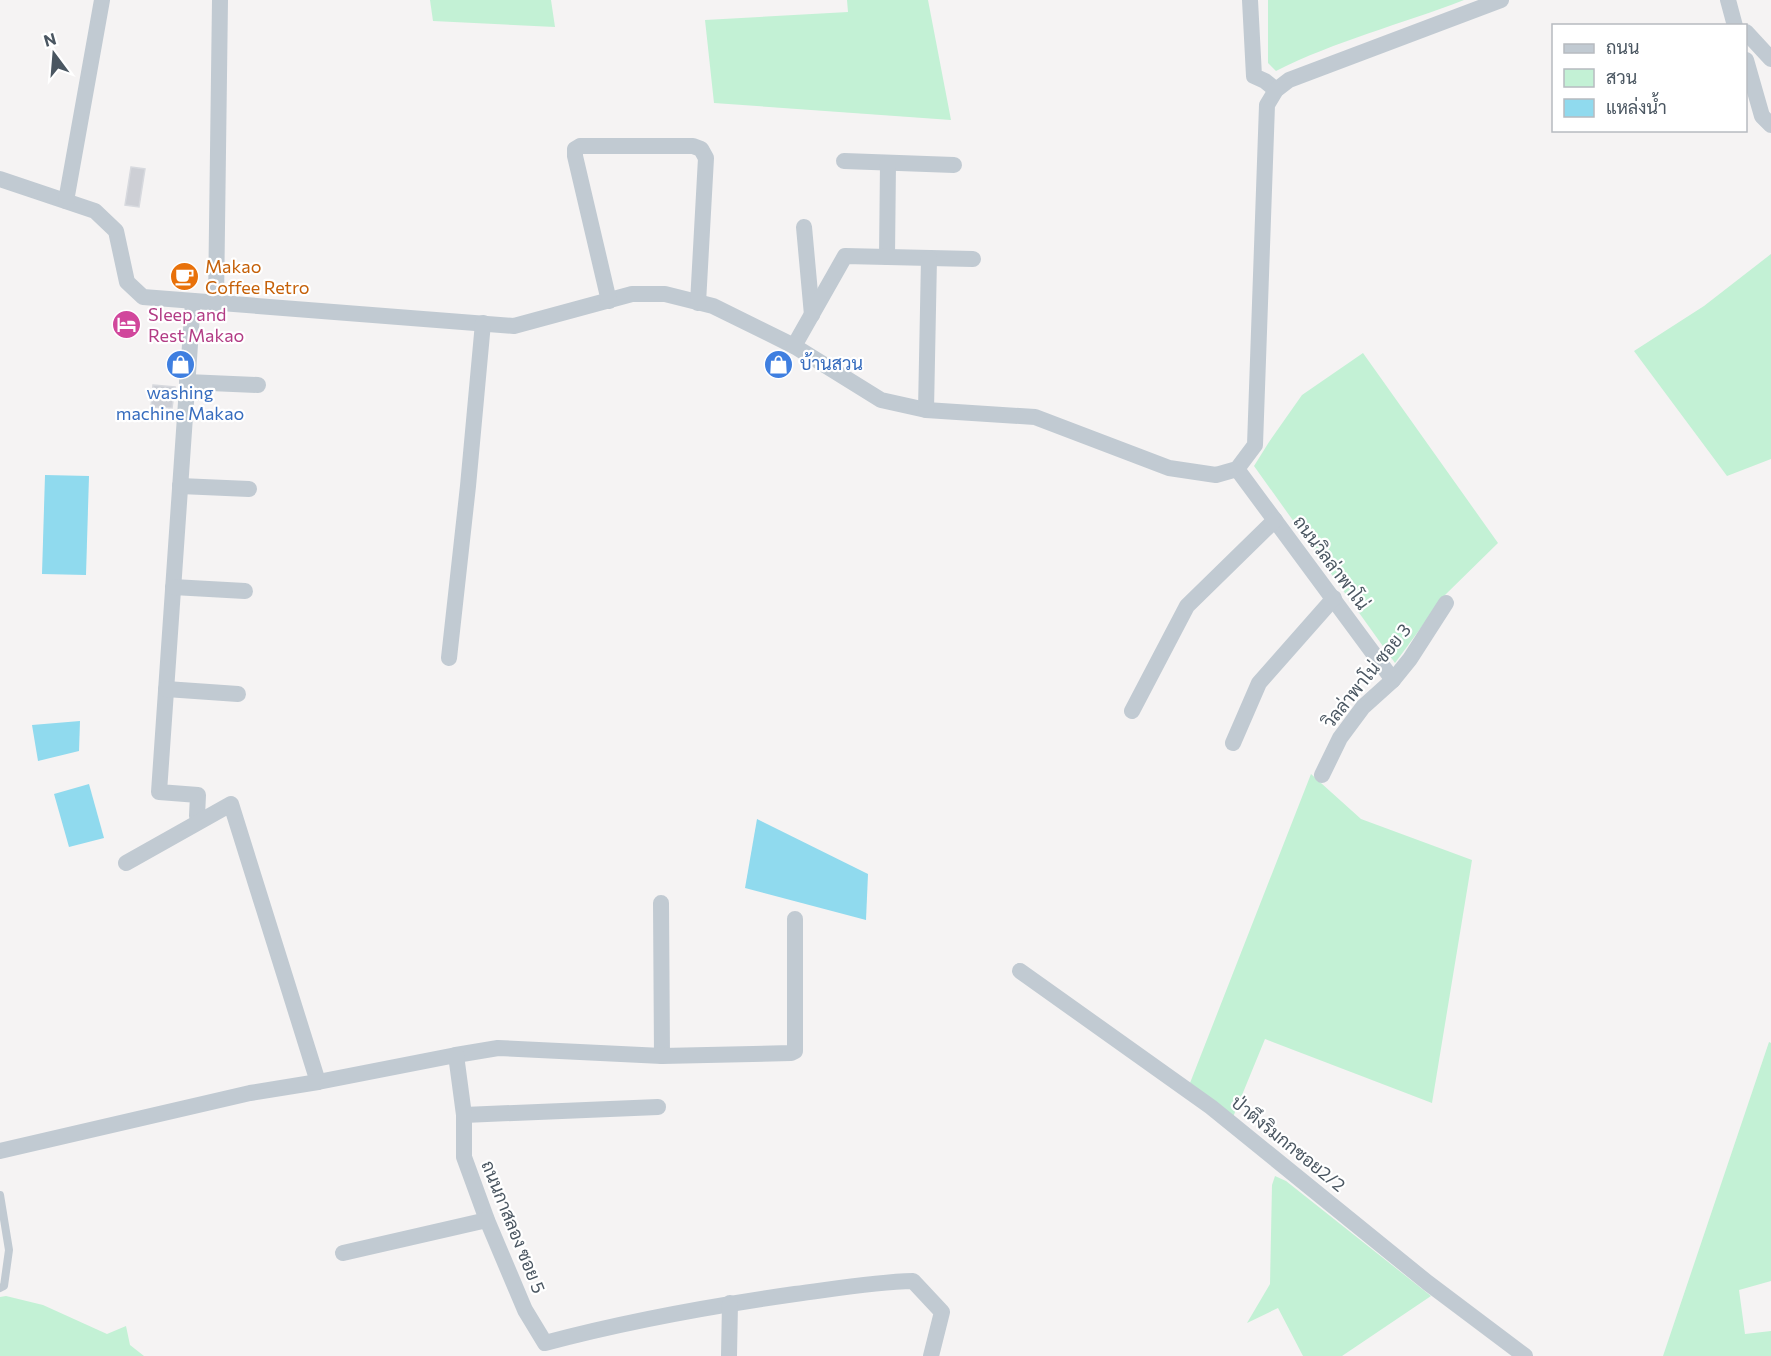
<svg xmlns="http://www.w3.org/2000/svg" width="1771" height="1356" viewBox="0 0 1771 1356" font-family="Commissioner,Sarabun,sans-serif">
	<style>
		.green { fill: #c3f1d5 }
		.water { fill: #90daee }
		.building { fill: #cdcfd5; stroke: #d7d9de; stroke-width: 1.5 }
		.lines { fill: none; stroke-linecap: round; stroke-linejoin: round }
		.lane { stroke: #c1cad2; stroke-width: 8 }
		.street { stroke: #c1cad2; stroke-width: 16 }
		.labels { text-anchor: middle; stroke-width: 4.5; stroke-linejoin: round; paint-order: stroke }
		.food-label { font-size: 18px; fill: #c56008; stroke: #fff; text-anchor: start }
		.hotel-label { font-size: 18px; fill: #b23c85; stroke: #fff; text-anchor: start }
		.shop-label { font-size: 18px; fill: #366cbe; stroke: #fff; text-anchor: start }
		.street-label { font-size: 18px; fill: #4a5661; stroke: #fff }
	</style>
	<rect width="100%" height="100%" fill="#f5f3f3"/>
	<g class="green">
		<path d="M430,0h121l4,27 -122,-6z"/>
		<path d="M847,0h81l23,120 -237,-17 -9,-83 143,-8z"/>
		<path d="M1268,0h196c-62,24 -129,41 -188,71l-8,-8z"/>
		<path d="M1771,254v205l-44,17 -93,-125 70,-45z"/>
		<path d="M1363,353l135,190 -53,52 -50,68 -141,-197 15,-24 33,-47z"/>
		<path d="M1311,774l50,45 111,41 -40,243 -167,-64 -32,78 -43,-34z"/>
		<path d="M1769,1042l2,1v238l-32,9 6,44 26,-3v25h-108z"/>
		<path d="M1275,1176l11,5 145,115 -89,60h-39l-25,-48 -31,15 23,-39 2,-99z"/>
		<path d="M6,1296l37,9 64,29 19,-8 4,19 14,11h-144v-59z"/>
	</g>
	<g class="water">
		<path d="M45,475l44,1 -3,99 -44,-1z"/>
		<path d="M80,721l-1,30 -41,10 -6,-36z"/>
		<path d="M89,784l15,54 -35,9 -15,-53z"/>
		<path d="M757,819l111,55 -2,46 -121,-32z"/>
	</g>
	<g class="building">
		<path d="M131,167l14,2 -6,38 -14,-2z"/>
		<path d="M153,385l22,2 -3,21 -21,-1z"/>
	</g>
	<g class="lines">
		<path class="lane" d="M0,1195l9,55 -5,36 -4,2"/>
		<g class="street">
			<path d="M1250,0l4,76 11,5 11,9"/>
			<path d="M1728,0l7,26"/>
			<path d="M1746,32l25,27"/>
			<path d="M1746,60l16,56 9,9"/>
			<path d="M844,161l110,4"/>
			<path d="M0,179l95,32 21,20 11,51 16,15 371,29 118,-32h33l48,12 81,40 87,54 45,10 109,7 134,51 47,7 21,-6 18,-24 12,-340 9,-15 13,-10 212,-80"/>
			<path d="M66,201l36,-201"/>
			<path d="M804,227l8,88"/>
			<path d="M887,257l1,-94"/>
			<path d="M193,301l-34,491 39,3 -1,21"/>
			<path d="M609,301l-34,-145v-7l5,-3h113l8,3 5,9 -8,145"/>
			<path d="M216,303l4,-303"/>
			<path d="M794,346l51,-90 128,3"/>
			<path d="M187,382l71,3"/>
			<path d="M926,410l3,-152"/>
			<path d="M1237,469l156,211"/>
			<path d="M180,486l69,3"/>
			<path d="M173,587l72,4"/>
			<path d="M449,658l19,-172 15,-163"/>
			<path d="M166,689l72,5"/>
			<path d="M1132,711l55,-105 88,-86"/>
			<path d="M1233,743l26,-60 75,-85"/>
			<path d="M1322,775l18,-37 23,-31 30,-27 17,-21 36,-56"/>
			<path d="M126,863l105,-59 87,278"/>
			<path d="M661,903l1,153"/>
			<path d="M1020,971l191,136 217,176 97,73"/>
			<path d="M456,1055l42,-7 164,8 129,-3 4,-2v-132"/>
			<path d="M464,1115l194,-8"/>
			<path d="M0,1151l250,-58 68,-11 138,-27 8,60v42l23,63 38,90 20,33c82,-22 166,-37 250,-49 39,-5 78,-12 118,-13l29,31 -11,44"/>
			<path d="M343,1253l144,-33"/>
			<path d="M729,1356l1,-53"/>
		</g>
	</g>
	<defs>
		<symbol id="cafe-disc" viewBox="-11 -11 22 22"><circle r="9.5" fill="#e8710a" stroke="#fff"/><path d="M-5.5-4.5H6V0H3Q3 3.5 0 3.5H-2.5Q-5.5 3.5-5.5 0ZM3-3.2v2h1.7v-2ZM-6 4.5H4V6H-6Z" fill="#fff"/></symbol>
		<symbol id="hotel-disc" viewBox="-11 -11 22 22"><circle r="9.5" fill="#d1479c" stroke="#fff"/><path d="M-6-4.5h1.5V1H6V5H4.5V3h-9V5H-6ZM-4 0a1.8 1.8 0 1 1 3.6 0ZM.5 0V-2.5h3Q6-2.5 6 0Z" fill="#fff"/></symbol>
		<symbol id="shop-disc" viewBox="-11 -11 22 22"><circle r="9.5" fill="#3f7fe0" stroke="#fff"/><path d="M-5-2.5h2.3a2.7 3.5 0 0 1 5.4 0H5L5.5 6h-11ZM-1.5-2.5h3a1.5 2.3 0 0 0-3 0Z" fill="#fff"/></symbol>
	</defs>
	<g fill-rule="evenodd">
		<use href="#cafe-disc" x="168" y="260" width="33" height="33"/>
		<use href="#hotel-disc" x="110" y="308" width="33" height="33"/>
		<use href="#shop-disc" x="164" y="348" width="33" height="33"/>
		<use href="#shop-disc" x="762" y="348" width="33" height="33"/>
	</g>
	<g class="labels">
		<g class="food-label">
			<text x="205" y="273">Makao<tspan x="205" dy="21">Coffee Retro</tspan></text>
		</g>
		<g class="hotel-label">
			<text x="148" y="321">Sleep and<tspan x="148" dy="21">Rest Makao</tspan></text>
		</g>
		<g class="shop-label">
			<text x="800" y="370">บ้านสวน</text>
			<text x="180" y="399" text-anchor="middle">washing<tspan x="180" dy="21">machine Makao</tspan></text>
		</g>
		<g class="street-label">
			<text transform="translate(1331 563) rotate(53)" y="6">ถนนวิลล่าพาโน่</text>
			<text transform="translate(1367 676) rotate(-51)" y="6">วิลล่าพาโน่ ซอย 3</text>
			<text transform="translate(1288 1144) rotate(39)" y="6">ป่าตึงริมกกซอย2/2</text>
			<text transform="translate(513 1227) rotate(68)" y="6">ถนนกาสลอง ซอย 5</text>
		</g>
	</g>
	<rect x="1552" y="24" width="195" height="108" fill="#ffffff" stroke="#b7bbc0" stroke-width="1.5"/>
	<rect x="1564" y="44" width="30" height="9" fill="#c1cad2" stroke="#b7bbc0" stroke-width="1.5"/>
	<text x="1606" y="54" font-size="18" fill="#4a5661">ถนน</text>
	<rect x="1564" y="69" width="30" height="18" fill="#c3f1d5" stroke="#b7bbc0" stroke-width="1.5"/>
	<text x="1606" y="84" font-size="18" fill="#4a5661">สวน</text>
	<rect x="1564" y="99" width="30" height="18" fill="#90daee" stroke="#b7bbc0" stroke-width="1.5"/>
	<text x="1606" y="114" font-size="18" fill="#4a5661">แหล่งน้ำ</text>
	<g transform="translate(54 54) rotate(344)" stroke="#ffffff" stroke-width="4.5" paint-order="stroke">
	<path d="M0-4.5L10 22L0 15L-10 22Z" fill="#4a5661"/>
	<text y="-9" font-size="16" font-weight="bold" text-anchor="middle" fill="#4a5661">N</text>
	</g>
</svg>
